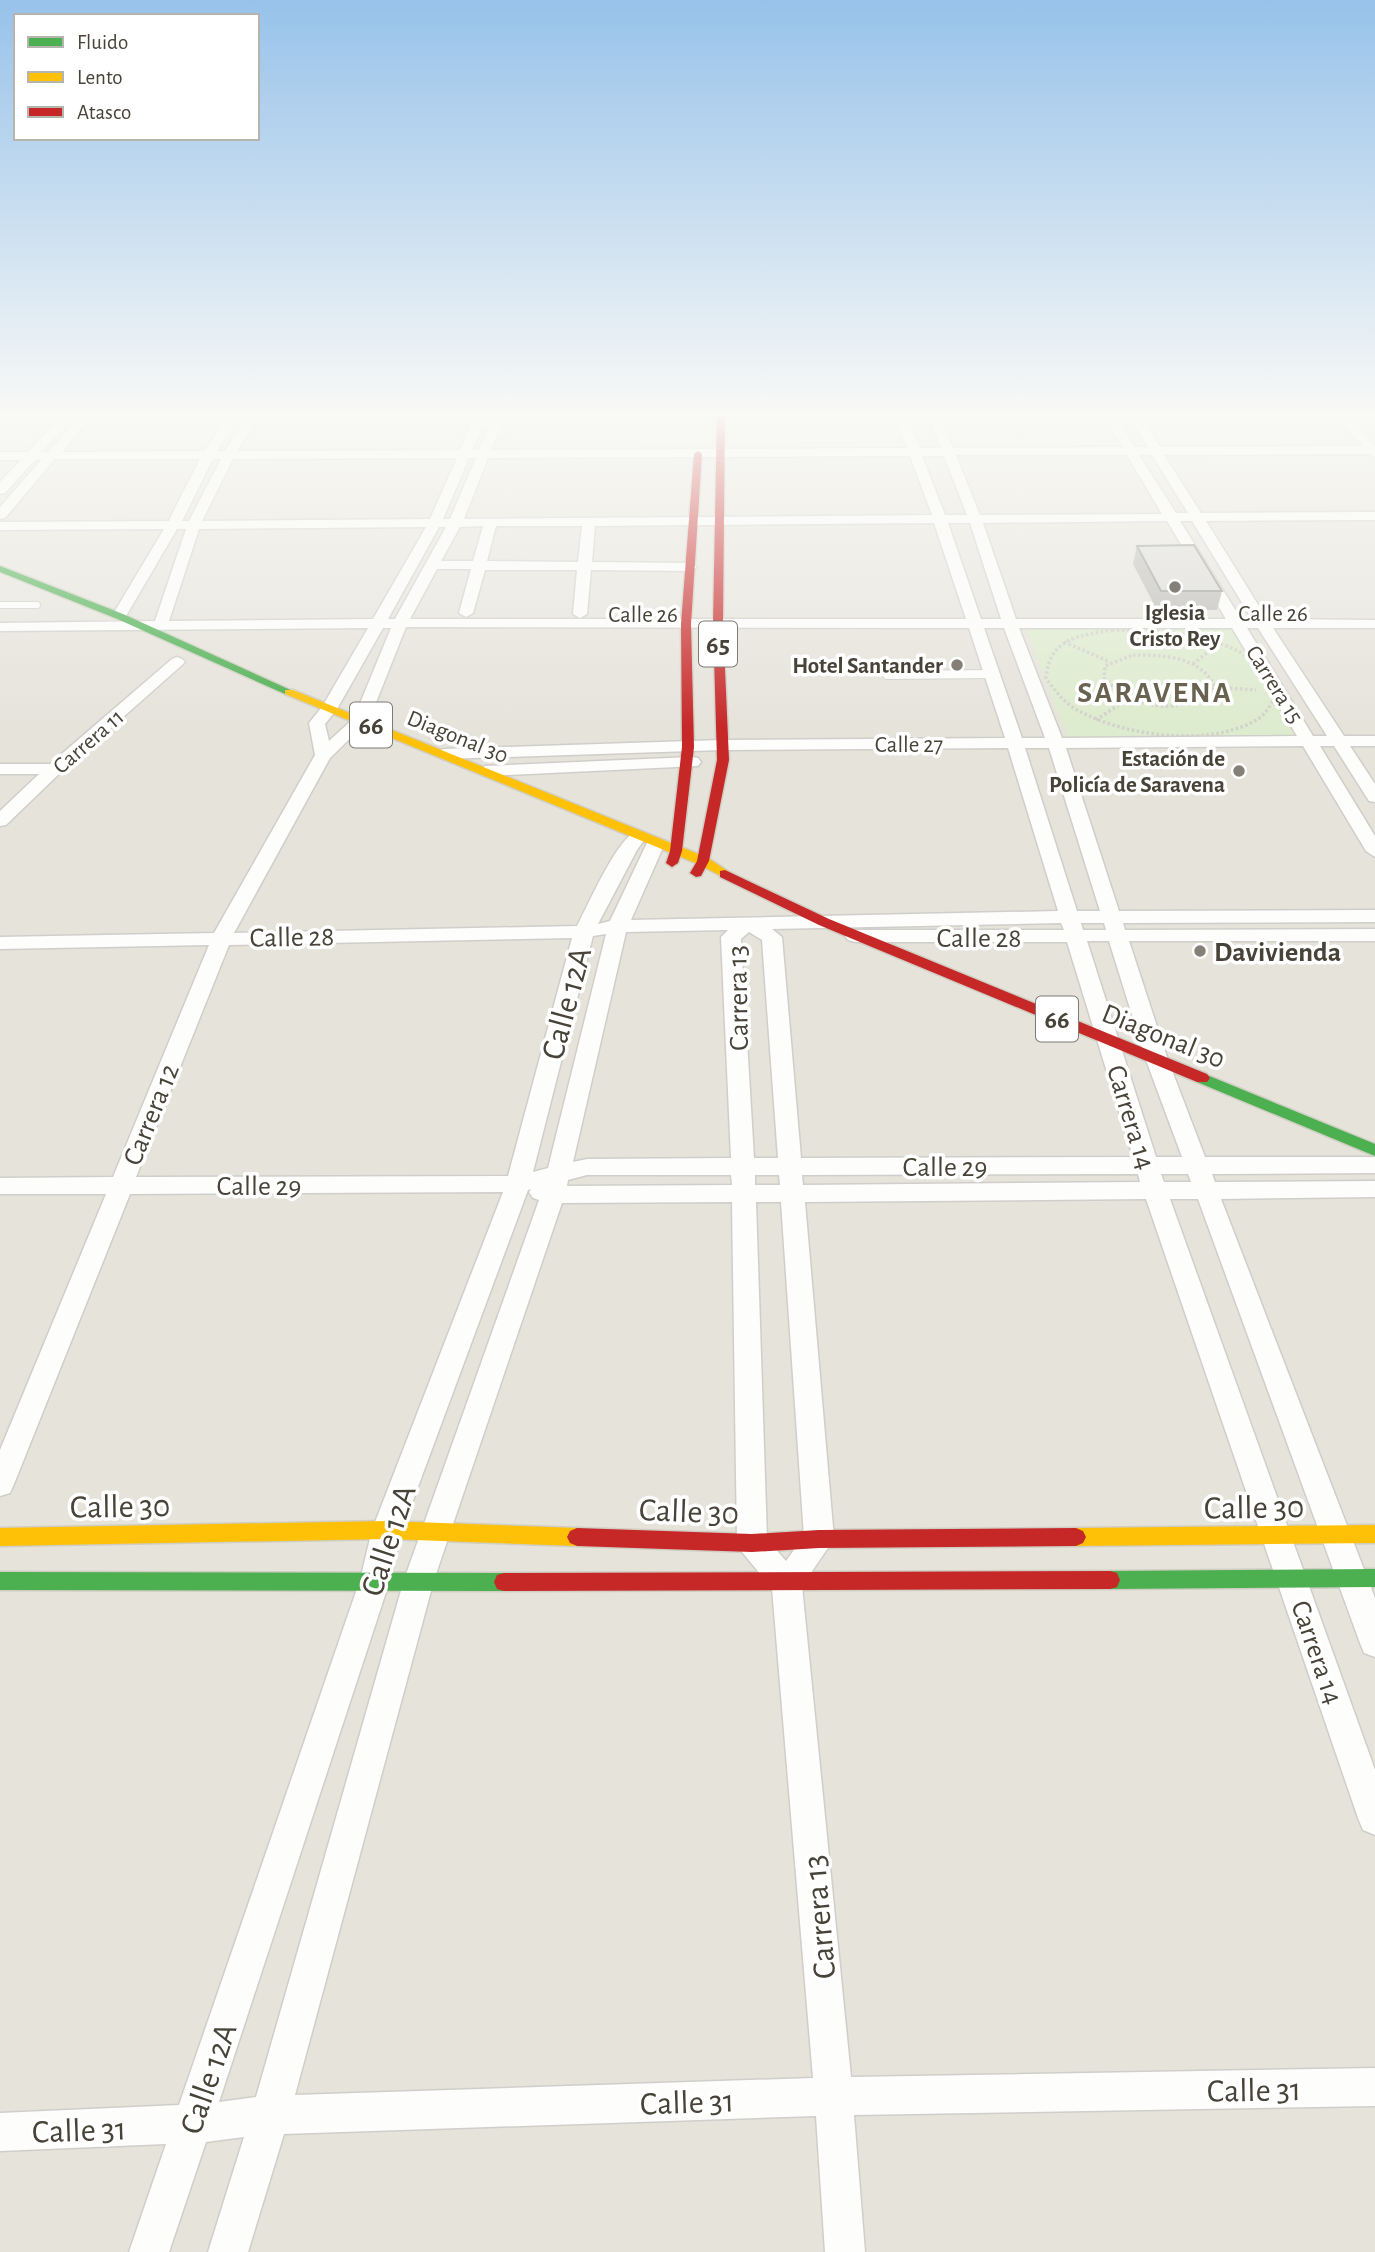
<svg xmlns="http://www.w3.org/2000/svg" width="1375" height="2252" viewBox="0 0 1375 2252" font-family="'Alegreya Sans',sans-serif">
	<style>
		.residential { fill: #e5e3da }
		.green { fill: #ddebce }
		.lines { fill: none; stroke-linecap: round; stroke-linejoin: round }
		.lane-far1-casing { stroke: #d0ceca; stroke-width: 8 }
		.lane-casing { stroke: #d0ceca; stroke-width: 10 }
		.street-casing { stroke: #d0ceca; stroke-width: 3 }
		.fast-casing { stroke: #d0cec3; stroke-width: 3 }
		.slow-casing { stroke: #d0cec3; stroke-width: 3 }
		.jam-casing { stroke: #d0cec3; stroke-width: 3 }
		.path { stroke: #d2d1cb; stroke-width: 3.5; stroke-dasharray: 2.5 2.5; stroke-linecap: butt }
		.lane-far1 { stroke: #fdfdfc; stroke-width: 6 }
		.lane { stroke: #fdfdfc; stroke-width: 8 }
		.street { fill: #fdfdfc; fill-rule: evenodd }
		.fast { fill: #4caf50; fill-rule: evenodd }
		.slow { fill: #ffc107; fill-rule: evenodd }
		.jam { fill: #c62828; fill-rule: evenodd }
		.wall { fill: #bcbbb7 }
		.building { fill: #dbdad5; stroke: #999995; stroke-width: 2 }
		.poi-dot { fill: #848077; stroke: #fff; stroke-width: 2.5 }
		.labels { text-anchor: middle; stroke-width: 7; stroke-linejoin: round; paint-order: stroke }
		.far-poi-label { font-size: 23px; font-weight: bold; fill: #484338; stroke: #fff; text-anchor: end }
		.far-street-label { font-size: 23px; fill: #484338; stroke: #fff }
		.shield { fill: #fff; stroke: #7f7b74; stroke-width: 2 }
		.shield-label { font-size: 26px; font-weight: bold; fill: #484338 }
		.street-label { font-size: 28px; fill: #484338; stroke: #fff }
		.poi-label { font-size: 28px; font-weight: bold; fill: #484338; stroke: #fff; text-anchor: start }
		.far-district-label { font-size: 30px; font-weight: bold; letter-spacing: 2px; fill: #6a6250; stroke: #fff }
		.near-street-label { font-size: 33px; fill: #484338; stroke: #fff }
	</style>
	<rect width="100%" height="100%" fill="#f2f1ec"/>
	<rect class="residential" x="0" y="412" width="1375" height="1840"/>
	<path class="green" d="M1234,628l67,109 -232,2 -43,-110z"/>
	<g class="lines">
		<defs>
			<path id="lane-far1" d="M0,605h37"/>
			<path id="lane" d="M887,675l105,-1"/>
			<g id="street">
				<path d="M65,412l11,2 -34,38h6l36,-40h12l-34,40 143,-1 25,-39h12l-25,39h8l24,-39h12l-24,39 223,-1 17,-38h12l-17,38h7l16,-38h12l-16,38 416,-2 -13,-36h12l14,36h21l-14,-36h12l14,36 170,-1 -22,-35h12l22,35h13l-22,-35h12l22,35 203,-1 -30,-34h12l30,34v11l-6,-3 -205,1 37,58 174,-1v8l-169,1 61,98 108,1v8h-102l71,108h31v10h-25l25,38v18l-6,-1 -35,-55h-14l55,90v21l-9,-6 -63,-105 -237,2 53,163 256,-1v12l-252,1 2,7 250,-1v12h-246l39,119 37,97h170v16l-163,1 3,8 160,-1v16l-154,2 154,399v59l-11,-4 -4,-10 -162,-444h-28l205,571v65l-12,-5 -5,-12 -212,-619 -341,3 29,337 -32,47 49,491 524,-9v38l-521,9 11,137h-40l-9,-136 -532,18 -36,118h-40l36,-115 -38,5 -37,110h-40l37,-108 -166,7v-38l179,-8 181,-525 12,-50 131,-338 -373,2 -116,290 -4,9 -10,3v-46l106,-256h-106v-16l113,-1 96,-232 -209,4v-12l214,-4 101,-178 -6,-32 13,-16 46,-79 -368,3v-8l155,-2 31,-92h-9l-51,87 -7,4 -7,-4 52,-87 -164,1v-8l169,-1 2,-5 29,-57h-145l-50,59 -5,1v-12l42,-48 -7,1 -30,33 -5,1v-12l21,-22h-21v-8h28zM956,455h171l35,59 -182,1zM1139,455h13l36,58h-12zM910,456l22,59 -468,4 24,-61zM922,456h22l23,59h-22zM457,458l-27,61 -228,2 31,-62zM469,458h7l-26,61h-7zM213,459h8l-32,62h-7zM1167,521l59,98h-210l-33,-96zM1180,521h12l60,98h-11zM934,523l32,96h-556l27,-50h34l-12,44 7,4 7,-4 12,-43h92l-4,44 7,4 7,-4 4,-44 99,1 7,-4 -7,-4 -98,-1 3,-36zM948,523h22l31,96h-20zM483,526l-10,35h-32l19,-34zM496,526h86l-4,36 -91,-1zM426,527l-53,92 -204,2 30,-92zM439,527h7l-51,92h-7zM406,627l563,1 36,110 -283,2 -279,9 -8,5 8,5 279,-9 286,-2 50,163 -427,9 34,-77 -9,-5 -9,5 -37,78 -12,3 39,-74 10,-14 -9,-5c-20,4 -50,75 -61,95l-343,7 96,-175 39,-38zM383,628h8l-37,90 -25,23 -4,-17 12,-15zM984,628h20l41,110h-23zM1019,628h213l65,108 -235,2zM1247,628h11l69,108h-14zM1025,748h24l51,163h-23zM1061,923l3,7h-209l-7,2 -3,4 3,4 7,2h212l66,215 -332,1 -19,-221 -10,-8zM1081,923h23l2,7h-23zM728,930l-7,7 10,221 -144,1 -14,3 53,-230zM749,932l13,8 16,218h-24l-13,-219zM606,934l-58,234 -15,4 60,-236zM572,938l-64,238 -372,1 93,-232zM1087,941h22l37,119 36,97h-26zM1138,1174l2,8 -337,3 -1,-10zM1161,1174h27l3,8h-27zM587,1175h144l1,10 -165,1 1,-6zM755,1175h24l1,10h-25zM531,1189l-2,3 4,6 6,2 -135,380 -148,517 -37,5 171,-522 12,-50 126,-340zM732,1202l5,341 5,9 30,36 41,490 -518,17 139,-515 128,-377zM756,1202h25l23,334 -18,25 -19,-22z"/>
				<path d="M0,419l6,2 2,2 -8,4z"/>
				<path d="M177,657l5,2 3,3 -3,3 -122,108 -54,52 -6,1v-15l39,-37h-39v-10h50l122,-105z"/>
				<path d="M692,757l6,1 3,4 -3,4 -213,10 -9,-5 9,-5z"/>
			</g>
			<g id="fast">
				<path d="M0,566l123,48 172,78 -10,2 -170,-76 -115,-46z"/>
				<path d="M1202,1073l173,71v12l-178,-74 -3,-4z"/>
				<path d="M1375,1569v18l-265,2 -7,-2 -3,-7 3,-7 7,-2z"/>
				<path d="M0,1572l504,1 7,2 3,7 -3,7 -7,2 -504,-1z"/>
			</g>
			<g id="slow">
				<path d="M285,690h8l415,168 24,16 -7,4 -27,-14 -413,-170z"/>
				<path d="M387,1521l190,7 7,3 3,6 -3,6 -7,3 -190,-7 -387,7v-18z"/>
				<path d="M1375,1525v18l-299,3 -7,-3 -3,-6 3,-6 7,-3z"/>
			</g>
			<g id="jam">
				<path d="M717,412h8l-2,211 6,137 -20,101 -8,15 -5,1 -6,-4 7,-12 20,-101 -4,-137z"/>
				<path d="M698,451l4,3 -11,170 3,123 -12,104 -4,12 -6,4 -6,-4 4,-12 12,-104 -1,-123 13,-170z"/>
				<path d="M725,870l104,49 378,155 3,4 -3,4h-10l-378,-157 -99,-48v-6z"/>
				<path d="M577,1528l175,6 67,-4 257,-2 7,3 3,6 -3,6 -7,3 -257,2 -67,4 -175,-6 -7,-3 -3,-6 3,-6z"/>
				<path d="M1110,1571l7,2 3,7 -3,7 -7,2 -606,2 -7,-2 -3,-7 3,-7 7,-2z"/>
			</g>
		</defs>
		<use href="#lane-far1" class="lane-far1-casing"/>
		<use href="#lane" class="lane-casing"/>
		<use href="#street" class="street-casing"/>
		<use href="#fast" class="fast-casing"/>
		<use href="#slow" class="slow-casing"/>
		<use href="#jam" class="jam-casing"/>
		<g class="path">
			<path d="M1112,630c45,0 129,3 156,48 3,5 5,14 7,20 -5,7 -9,16 -17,21 -49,30 -141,17 -187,-13 -10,-7 -18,-18 -25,-28 4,-40 31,-42 66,-48z"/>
			<path d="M1064,642l46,20"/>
			<path d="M1133,655c31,0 67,1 82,32 -33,31 -82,22 -111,-9l1,-12z"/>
			<path d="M1193,664l25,-20"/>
			<path d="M1215,687l41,3"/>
			<path d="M1096,720l33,-22"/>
		</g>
		<use href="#lane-far1" class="lane-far1"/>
		<use href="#lane" class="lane"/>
		<use href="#street" class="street"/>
		<use href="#fast" class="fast"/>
		<use href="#slow" class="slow"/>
		<use href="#jam" class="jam"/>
	</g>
	<path class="wall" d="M1137,546l85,45 -5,19h-60l-24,-46z"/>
	<path class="building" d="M1194,545l28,46h-61l-24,-45z"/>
	<linearGradient id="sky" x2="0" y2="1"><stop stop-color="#97c2ea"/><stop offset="0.57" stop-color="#f9f9f6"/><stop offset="1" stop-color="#f9f9f6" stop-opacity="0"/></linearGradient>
	<rect width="1375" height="727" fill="url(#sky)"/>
	<g class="poi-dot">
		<circle cx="1175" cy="587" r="7"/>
		<circle cx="957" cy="665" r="7"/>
		<circle cx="1239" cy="771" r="7"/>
		<circle cx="1200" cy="951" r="7"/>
	</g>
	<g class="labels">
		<g class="far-poi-label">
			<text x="1175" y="620" text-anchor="middle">Iglesia<tspan x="1175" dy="26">Cristo Rey</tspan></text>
			<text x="943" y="673">Hotel Santander</text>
			<text x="1225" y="766">Estación de<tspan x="1225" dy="26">Policía de Saravena</tspan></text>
		</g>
		<g class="far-street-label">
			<text x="1273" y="621">Calle 26</text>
			<text x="643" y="622">Calle 26</text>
			<text transform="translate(1275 684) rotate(58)" y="8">Carrera 15</text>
			<text transform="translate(458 736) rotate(22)" y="8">Diagonal 30</text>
			<text transform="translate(88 741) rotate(-41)" y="8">Carrera 11</text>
			<text x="909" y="752">Calle 27</text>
		</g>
		<g class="shield">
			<rect x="699" y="621.5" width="38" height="45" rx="5"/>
			<rect x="350" y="702.5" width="42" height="45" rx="5"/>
			<rect x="1036" y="996.5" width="42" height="45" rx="5"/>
		</g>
		<g class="shield-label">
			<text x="718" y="653">65</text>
			<text x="371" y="734">66</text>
			<text x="1057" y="1028">66</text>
		</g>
		<g class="street-label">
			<text transform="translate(292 936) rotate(-1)" y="10">Calle 28</text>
			<text x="979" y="947">Calle 28</text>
			<text transform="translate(737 998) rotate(-91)" y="10">Carrera 13</text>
			<text transform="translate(1164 1035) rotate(22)" y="10">Diagonal 30</text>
			<text transform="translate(150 1114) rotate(-68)" y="10">Carrera 12</text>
			<text transform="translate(1132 1117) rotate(73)" y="10">Carrera 14</text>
			<text x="945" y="1176">Calle 29</text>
			<text x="259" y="1195">Calle 29</text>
			<text transform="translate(1318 1652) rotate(71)" y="10">Carrera 14</text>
		</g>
		<g class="poi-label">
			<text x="1214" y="961">Davivienda</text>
		</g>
		<g class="far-district-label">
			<text x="1155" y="702">SARAVENA</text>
		</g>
		<g class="near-street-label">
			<text transform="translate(565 1003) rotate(-75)" y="12">Calle 12A</text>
			<text transform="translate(120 1505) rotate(-1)" y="12">Calle 30</text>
			<text transform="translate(1254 1506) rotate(-1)" y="12">Calle 30</text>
			<text transform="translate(689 1510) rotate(2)" y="12">Calle 30</text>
			<text transform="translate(387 1540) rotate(-72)" y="12">Calle 12A</text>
			<text transform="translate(818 1917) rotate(-95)" y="12">Carrera 13</text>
			<text transform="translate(207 2078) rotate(-71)" y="12">Calle 12A</text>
			<text transform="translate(1254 2089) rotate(-1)" y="12">Calle 31</text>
			<text transform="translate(687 2101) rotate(-2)" y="12">Calle 31</text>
			<text transform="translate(79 2129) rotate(-2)" y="12">Calle 31</text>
		</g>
	</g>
	<rect x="14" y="14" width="245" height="126" fill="#ffffff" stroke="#b6b4af" stroke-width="2"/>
	<rect x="28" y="37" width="35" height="10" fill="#4caf50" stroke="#b6b4af" stroke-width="2"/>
	<text x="77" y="49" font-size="21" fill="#484338">Fluido</text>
	<rect x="28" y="72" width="35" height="10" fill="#ffc107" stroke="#b6b4af" stroke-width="2"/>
	<text x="77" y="84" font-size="21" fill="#484338">Lento</text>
	<rect x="28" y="107" width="35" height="10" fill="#c62828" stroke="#b6b4af" stroke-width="2"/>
	<text x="77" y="119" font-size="21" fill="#484338">Atasco</text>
</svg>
